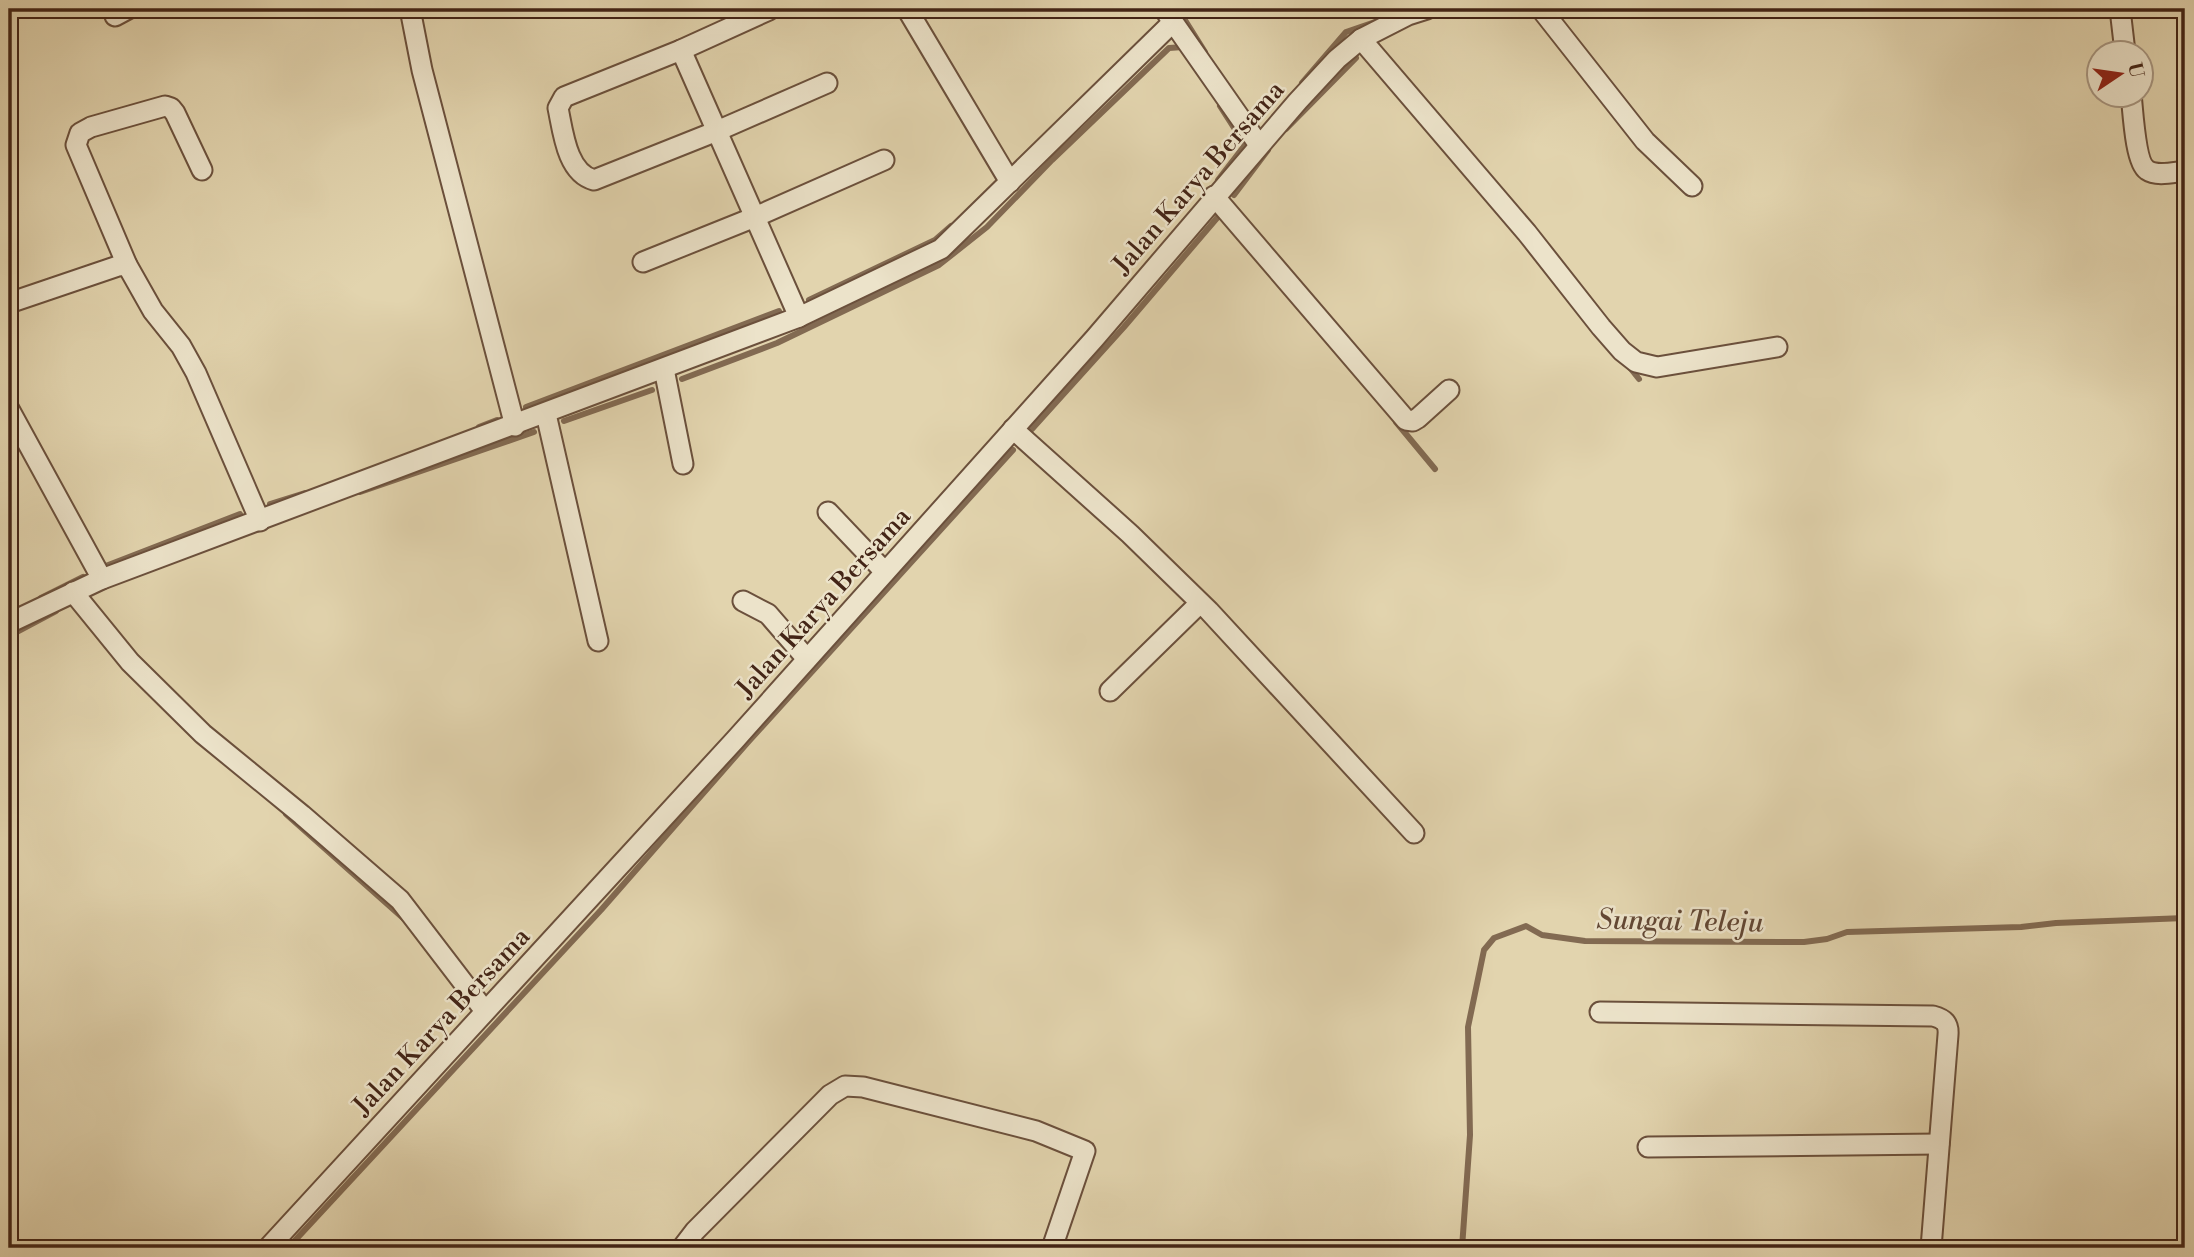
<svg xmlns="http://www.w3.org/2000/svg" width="2194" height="1257" viewBox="0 0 2194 1257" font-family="'Libre Bodoni',serif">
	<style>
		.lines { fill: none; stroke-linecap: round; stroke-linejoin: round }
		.stream { stroke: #826a52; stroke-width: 6 }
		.minor-casing { stroke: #6b503c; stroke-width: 23 }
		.minor { stroke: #ece3ca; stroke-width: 19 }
		.labels { text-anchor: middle; stroke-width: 5; stroke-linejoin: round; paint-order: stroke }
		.street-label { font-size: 26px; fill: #432416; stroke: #ece3ca }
		.water-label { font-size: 28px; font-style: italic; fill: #624734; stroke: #ece3ca }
	</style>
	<rect width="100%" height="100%" fill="#e2d4ae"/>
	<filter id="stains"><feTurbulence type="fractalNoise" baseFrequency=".00286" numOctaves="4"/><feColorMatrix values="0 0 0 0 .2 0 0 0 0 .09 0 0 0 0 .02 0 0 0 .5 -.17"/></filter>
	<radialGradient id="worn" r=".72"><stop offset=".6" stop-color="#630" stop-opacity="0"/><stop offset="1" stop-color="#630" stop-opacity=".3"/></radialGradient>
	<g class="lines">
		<g class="stream">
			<path d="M1178,9l27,43"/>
			<path d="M1302,83l44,-51 29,-10"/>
			<path d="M1286,129l70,-71"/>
			<path d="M1218,180l27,-35 -25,-39"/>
			<path d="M1234,195l34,-45"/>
			<path d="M809,300l126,-60 16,-14"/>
			<path d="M1627,364l12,15"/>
			<path d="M682,379l95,-36 162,-78 48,-38 65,-67 117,-112 14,-1 1,2"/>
			<path d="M526,407l253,-96"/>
			<path d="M564,421l88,-31"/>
			<path d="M1396,422l39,47"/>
			<path d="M479,427l18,-7"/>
			<path d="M1032,429l92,-102 99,-116"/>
			<path d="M360,492l174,-60"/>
			<path d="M270,504l35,-11"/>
			<path d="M98,569l142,-55"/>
			<path d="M41,598l42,-21"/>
			<path d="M9,636l47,-25"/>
			<path d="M286,814l117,104"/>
			<path d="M135,1243l6,5"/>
			<path d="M288,1248l313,-338 148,-169 264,-291"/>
			<path d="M1462,1248l8,-113 -2,-108 16,-77 10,-12 32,-12 16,9 43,6 219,1 23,-3 20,-7 174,-5 35,-4 129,-5"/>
		</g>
		<defs>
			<g id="minor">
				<path d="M410,9l12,61 93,356"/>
				<path d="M907,9l103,173"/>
				<path d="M1164,9l95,136"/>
				<path d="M1541,9l104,132 47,45"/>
				<path d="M2120,9l5,43"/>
				<path d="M769,10l-88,40 -117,47 -6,11c5,24 9,65 36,72l123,-49 110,-48"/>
				<path d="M115,16l13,-7"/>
				<path d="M1361,39l166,194 74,94 21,24 14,11 21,5 120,-20"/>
				<path d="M681,50l118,267"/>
				<path d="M2131,94c2,16 4,68 16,76 10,7 27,2 38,1"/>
				<path d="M202,170l-27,-57 -4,-5 -6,-2 -74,21 -11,6 -4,12 51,120 26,46 28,35 15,27 64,148"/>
				<path d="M1214,196l192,224 7,1 5,-3 31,-28"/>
				<path d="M643,262l112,-45 129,-57"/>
				<path d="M9,303l109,-37 9,-1"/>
				<path d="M664,369l19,95"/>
				<path d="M9,409l93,170"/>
				<path d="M546,414l52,227"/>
				<path d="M1013,429l117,105 79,77 205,222"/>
				<path d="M828,512l57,60"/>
				<path d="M73,592l57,70 73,72 99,81 98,85 85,111"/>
				<path d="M743,601l25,13 39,45"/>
				<path d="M9,623l93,-44 697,-262 142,-68 231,-226"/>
				<path d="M1110,691l90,-88"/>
				<path d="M1600,1012l333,4c11,3 16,7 15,19l-17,213"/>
				<path d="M1648,1147l291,-3"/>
				<path d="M268,1248l467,-508 360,-402 203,-237 39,-42 24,-20 47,-24 19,-6"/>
				<path d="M682,1248l13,-17 135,-136 15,-9 18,1 173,44 49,20 -33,97"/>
			</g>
		</defs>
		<use href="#minor" class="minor-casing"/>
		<use href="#minor" class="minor"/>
	</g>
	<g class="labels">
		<g class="street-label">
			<text transform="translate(1198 177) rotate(-49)" y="9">Jalan Karya Bersama</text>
			<text transform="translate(823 602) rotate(-48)" y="9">Jalan Karya Bersama</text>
			<text transform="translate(441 1021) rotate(-47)" y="9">Jalan Karya Bersama</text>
		</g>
		<g class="water-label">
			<text transform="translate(1680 920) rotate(1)" y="10">Sungai Teleju</text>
		</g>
	</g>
	<rect width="2194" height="1257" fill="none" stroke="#e2d4ae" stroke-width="35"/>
	<rect x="10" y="10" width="2173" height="1236" fill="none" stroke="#432416" stroke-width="3.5"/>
	<rect x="18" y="18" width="2159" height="1222" fill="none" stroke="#432416" stroke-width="2"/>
	<g transform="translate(2120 74) rotate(77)"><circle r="33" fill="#ece3ca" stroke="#a89782" stroke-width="2"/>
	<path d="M0-5L12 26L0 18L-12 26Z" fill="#8f2418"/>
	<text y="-10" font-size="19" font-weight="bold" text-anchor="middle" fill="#432416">U</text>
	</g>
	<rect width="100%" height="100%" filter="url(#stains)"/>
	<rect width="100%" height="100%" fill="url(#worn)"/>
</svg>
